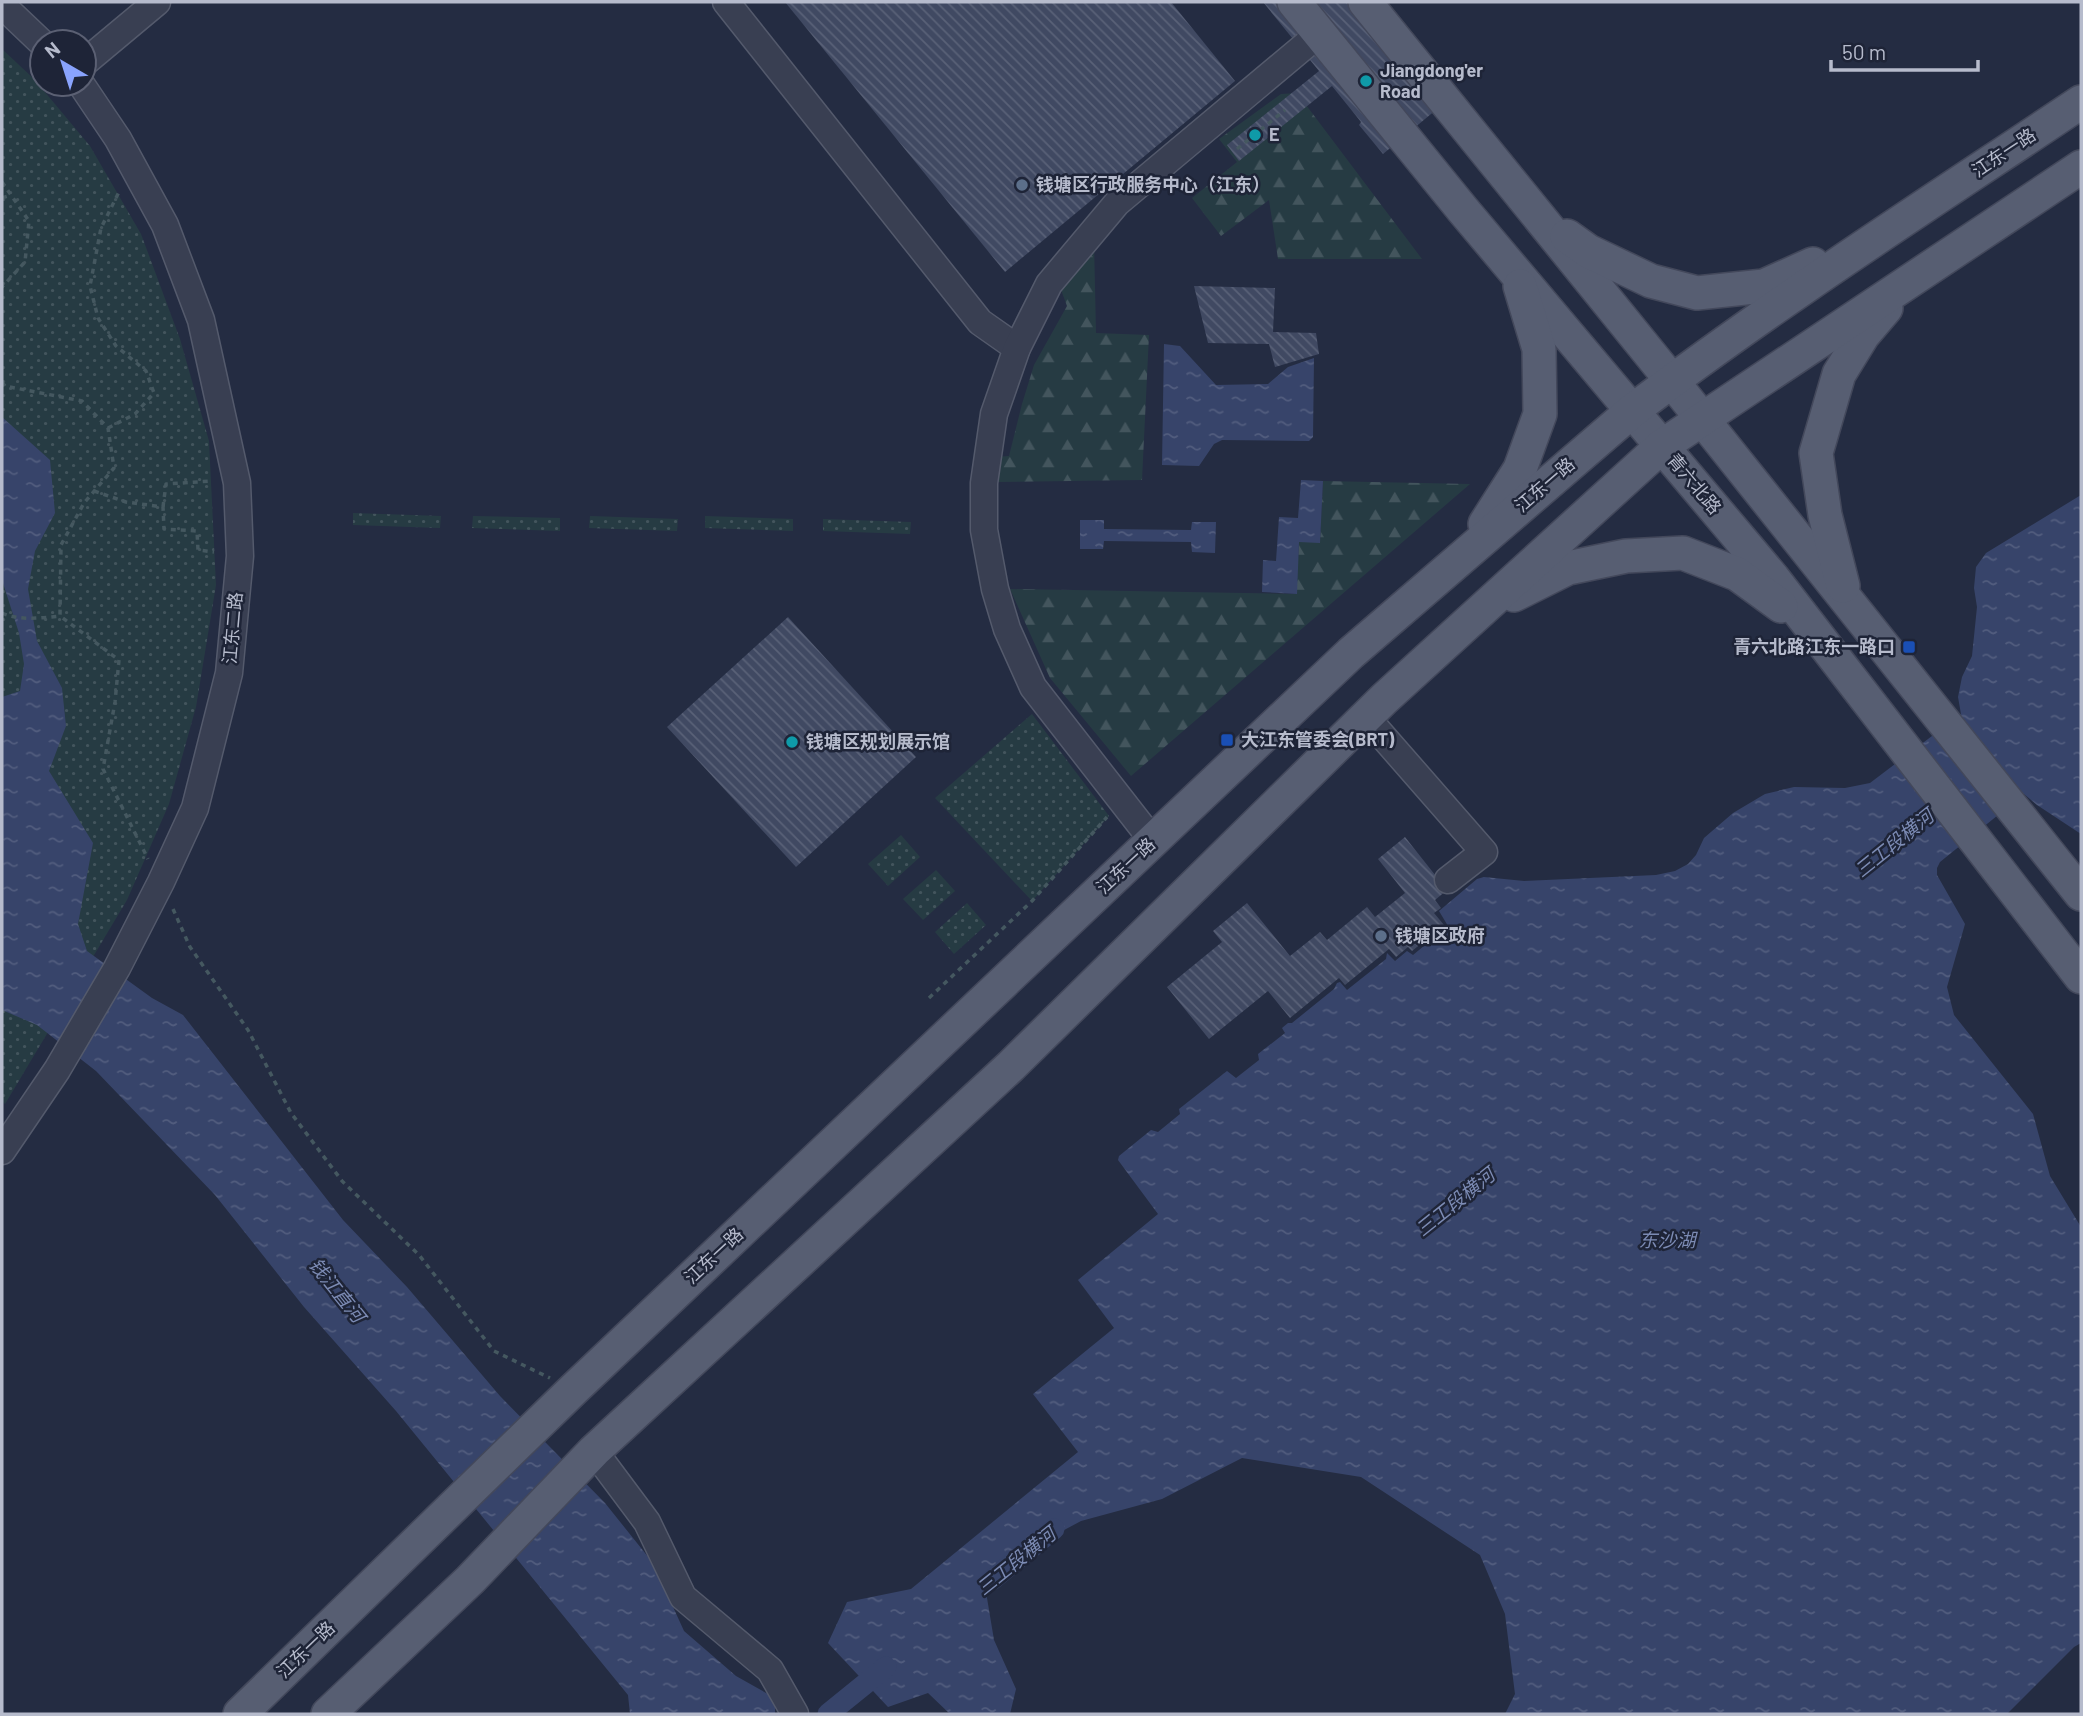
<svg xmlns="http://www.w3.org/2000/svg" width="2083" height="1716" viewBox="0 0 2083 1716" font-family="Barlow,'Noto Sans SC',sans-serif">
	<style>
		.grass { fill: url(#grass-dots) }
		.forest { fill: url(#forest-firs) }
		.water { fill: url(#water-ripples) }
		.lines { fill: none; stroke-linecap: round; stroke-linejoin: round }
		.canal { stroke: #37446a; stroke-width: 21 }
		.building { fill: url(#building-back-hatch) }
		.minor-casing { stroke: #545a6c; stroke-width: 29 }
		.major-casing { stroke: #43485b; stroke-width: 36 }
		.path { stroke: #455860; stroke-width: 3.5; stroke-dasharray: 5 5; stroke-linecap: butt }
		.minor { stroke: #393f52; stroke-width: 26 }
		.major { stroke: #575e72; stroke-width: 33 }
		.culture-dot { fill: #0f9aa8; stroke: #1e2437; stroke-width: 2.5 }
		.service-dot { fill: #5c6f8a; stroke: #1e2437; stroke-width: 2.5 }
		.transit-dot { fill: #1a4fb4; stroke: #1e2437; stroke-width: 2.5 }
		.labels { text-anchor: middle; stroke-width: 5; stroke-linejoin: round; paint-order: stroke }
		.poi-label { font-size: 18px; font-weight: bold; fill: #b6bbcc; stroke: #1e2437; text-anchor: start }
		.street-label { font-size: 18px; fill: #b6bbcc; stroke: #1e2437 }
		.water-label { font-size: 19px; font-style: italic; fill: #7c8bb4; stroke: #1e2437 }
	</style>
	<defs>
		<pattern id="grass-dots" width="8" height="8" patternUnits="userSpaceOnUse" patternTransform="scale(1.75)"><rect width="8" height="8" fill="#263b43"/><path d="M2 2h.1M6 6h.1" fill="none" stroke="#43555d" stroke-width="1.8" stroke-linecap="round"/></pattern>
		<pattern id="forest-firs" width="22" height="20" patternUnits="userSpaceOnUse" patternTransform="scale(1.75)"><rect width="22" height="20" fill="#263b43"/><path d="M5 1l3.5 6h-7zM16 11l3.5 6h-7z" fill="#43555d"/></pattern>
		<pattern id="water-ripples" width="26" height="14" patternUnits="userSpaceOnUse" patternTransform="scale(1.75)"><rect width="26" height="14" fill="#37446a"/><path d="M2 4q2-2 4 0t4 0M15 11q2-2 4 0t4 0" fill="none" stroke="#525d7e"/></pattern>
		<pattern id="building-back-hatch" width="6" height="6" patternUnits="userSpaceOnUse" patternTransform="scale(1.75)"><rect width="6" height="6" fill="#404962"/><path d="M-1 5l2 2M0 0l6 6M5-1l2 2" fill="none" stroke="#596177"/></pattern>
	</defs>
	<rect width="100%" height="100%" fill="#242c42"/>
	<g class="grass">
		<path d="M2,49l32,30 56,67 51,88 39,105 29,102 7,144 -20,122 -27,97 -42,96 -122,204 -3,-3z"/>
		<path d="M353,513l88,3 -1,12 -87,-3z"/>
		<path d="M473,516l87,2v13l-88,-3z"/>
		<path d="M590,516l88,3 -1,12 -88,-3z"/>
		<path d="M705,516l88,3v12l-88,-3z"/>
		<path d="M823,519l88,3 -1,12 -87,-3z"/>
		<path d="M1032,714l77,102 -77,85 -97,-103z"/>
		<path d="M901,835l19,22 -32,29 -20,-22z"/>
		<path d="M936,870l19,21 -32,29 -20,-21z"/>
		<path d="M967,903l19,22 -32,29 -19,-22z"/>
	</g>
	<g class="forest">
		<path d="M1297,93l125,166h-144l-9,-59 -48,36 -29,-38 45,-36 -18,-23 62,-45z"/>
		<path d="M1094,242l2,91 53,2 -7,145 -145,2 -1,-25 13,-1 13,-52 12,-39 33,-59 -7,-19z"/>
		<path d="M1323,481l147,3 -339,292 -81,-98 -40,-89 286,5 3,-52h21z"/>
	</g>
	<g class="water">
		<path d="M1164,344l16,2 36,39 52,-1 20,-17 26,-9 -1,79 -4,4 -87,-1 -8,4 -15,22 -37,-1z"/>
		<path d="M2,417l48,43 5,53 -20,38 -7,38 9,52 25,47 4,38 -17,45 44,72 -15,81 9,27 65,47 31,17 160,205 64,67 93,109 105,107 48,60 31,68 52,45 39,22v16h-145l-2,-19 -232,-284 -92,-104 -89,-112 -119,-124 -59,-46 -35,-15v-313l18,-6 4,-27 -5,-31 -17,-53z"/>
		<path d="M1301,480l22,1 -3,62 -21,-1 -2,52 -35,-2 1,-32 13,1 3,-44 19,1z"/>
		<path d="M2081,495v339l-44,-29 -13,-11 -84,68 -3,6v7l28,49 -18,63 7,28 79,99 17,62 31,51v416l-7,4 -67,67h-502l10,-20 -10,-80 -25,-59 -119,-78 -119,-19 -80,41 -81,22 -58,31 -37,40 8,48 22,49 -6,25h-60l-22,-21 -40,14 -60,-64 19,-41 64,-13 167,-137 -45,-58 81,-66 -36,-48 80,-66 -40,-54 1,-4 32,-26 7,2 22,-18 -1,-5 48,-38 9,7 23,-18 -1,-6 27,-21 -3,-5 6,-5h4l42,-34 3,-6 3,-1 7,8 39,-31 1,-6 8,8 12,-10 6,4 35,-29 -9,-15 38,-32 7,-2 40,4 132,-6 19,-4 13,-7 8,-9 8,-17 29,-25 32,-19 29,-7 51,1 25,-5 91,-69 -3,-17 4,-20 10,-21 5,-49 -3,-19 2,-21 10,-14z"/>
		<path d="M1080,520h24v9l87,1 1,-8h24l-1,31 -23,-1 -1,-10 -87,-1 -1,8h-23z"/>
	</g>
	<g class="lines">
		<g class="canal">
			<path d="M992,1580l62,-51"/>
			<path d="M828,1714l58,-47"/>
		</g>
	</g>
	<g class="building">
		<path d="M785,2h386l64,79 -230,191z"/>
		<path d="M1263,2h92l88,102 -60,50 -24,-29 2,-3 -29,-36 -93,75 -12,-16 92,-74z"/>
		<path d="M1194,286l81,2 -2,44 43,1 3,21 -44,13 -6,-23 -61,-1z"/>
		<path d="M788,617l128,140 -120,110 -129,-140z"/>
		<path d="M1405,837l42,53 -12,10 6,8 -7,5 10,12 -32,26 -4,-4 -12,10 -7,-8 -44,36 -6,-7 -49,40 -22,-27 -59,48 -42,-52 55,-45 -9,-11 34,-28 43,53 30,-24 7,8 40,-33 8,10 30,-24 -27,-34z"/>
	</g>
	<g class="lines">
		<defs>
			<g id="minor">
				<path d="M726,2l254,320 37,26"/>
				<path d="M2,5l40,38"/>
				<path d="M84,63l73,-61"/>
				<path d="M1366,717l118,135 -36,28"/>
				<path d="M1153,841l-120,-154 -26,-58 -12,-40 -11,-59v-47l10,-69 23,-66 32,-64 68,-81 203,-170"/>
				<path d="M2,1151l55,-81 60,-102 44,-86 34,-74 34,-135 11,-117 -3,-73 -36,-163 -36,-95 -47,-86 -37,-55"/>
				<path d="M594,1451l53,71 36,75 87,73 25,44"/>
			</g>
			<g id="major">
				<path d="M1294,2l169,208 310,368 308,399"/>
				<path d="M1365,2l307,379 409,513"/>
				<path d="M1567,236l21,15 63,30 46,12 67,-7 49,-22"/>
				<path d="M1485,524l35,-55 20,-55 -1,-65 -19,-63"/>
				<path d="M1843,586l-18,-71 -9,-62 23,-79 24,-39 23,-27"/>
				<path d="M1514,595l54,-27 58,-12 57,-3 54,21 44,32"/>
				<path d="M240,1714l334,-325 777,-736 281,-242c145,-110 298,-208 449,-309"/>
				<path d="M328,1714l142,-134 124,-129 417,-385 373,-367 278,-253 419,-279"/>
			</g>
		</defs>
		<use href="#minor" class="minor-casing"/>
		<use href="#major" class="major-casing"/>
		<g class="path">
			<path d="M1237,149l48,-39"/>
			<path d="M2,182l27,39 -4,41 -23,25"/>
			<path d="M2,198l9,-3"/>
			<path d="M2,382l3,4 77,15 26,27 6,40 -30,35 -23,42 -1,71 59,44 -4,42 -12,67 45,90"/>
			<path d="M108,428l27,-14 19,-21 -8,-22 -30,-25 -18,-28 -8,-32 11,-58 19,-38"/>
			<path d="M94,491l32,11 37,5 1,22 33,2 1,19 16,2"/>
			<path d="M163,507l3,-23 45,-3"/>
			<path d="M2,613c18,8 39,5 58,3"/>
			<path d="M173,909l17,38 58,83 43,83 51,68 77,74 75,96 56,27"/>
			<path d="M929,998l103,-97 75,-84"/>
		</g>
		<use href="#minor" class="minor"/>
		<use href="#major" class="major"/>
	</g>
	<g class="culture-dot">
		<circle cx="1366" cy="81" r="7"/>
		<circle cx="1255" cy="135" r="7"/>
		<circle cx="792" cy="742" r="7"/>
	</g>
	<g class="service-dot">
		<circle cx="1022" cy="185" r="7"/>
		<circle cx="1381" cy="936" r="7"/>
	</g>
	<g class="transit-dot">
		<rect x="1902" y="640" width="14" height="14" rx="3.5"/>
		<rect x="1220" y="733" width="14" height="14" rx="3.5"/>
	</g>
	<g class="labels">
		<g class="poi-label">
			<text x="1380" y="77">Jiangdong'er<tspan x="1380" dy="21">Road</tspan></text>
			<text x="1269" y="141">E</text>
			<text x="1036" y="191">钱塘区行政服务中心（江东）</text>
			<text x="1895" y="653" text-anchor="end">青六北路江东一路口</text>
			<text x="1241" y="746">大江东管委会(BRT)</text>
			<text x="806" y="748">钱塘区规划展示馆</text>
			<text x="1395" y="942">钱塘区政府</text>
		</g>
		<g class="street-label">
			<text transform="translate(2004 153) rotate(-34)" y="6">江东一路</text>
			<text transform="translate(1694 484) rotate(50)" y="6">青六北路</text>
			<text transform="translate(1545 485) rotate(-41)" y="6">江东一路</text>
			<text transform="translate(233 628) rotate(-85)" y="6">江东二路</text>
			<text transform="translate(1126 866) rotate(-43)" y="6">江东一路</text>
			<text transform="translate(714 1256) rotate(-43)" y="6">江东一路</text>
			<text transform="translate(306 1650) rotate(-44)" y="6">江东一路</text>
		</g>
		<g class="water-label">
			<text transform="translate(1894 843) rotate(-39)" y="7">三工段横河</text>
			<text transform="translate(1455 1202) rotate(-39)" y="7">三工段横河</text>
			<text x="1667" y="1247">东沙湖</text>
			<text transform="translate(337 1290) rotate(51)" y="7">钱江直河</text>
			<text transform="translate(1016 1561) rotate(-39)" y="7">三工段横河</text>
		</g>
	</g>
	<rect width="2083" height="1716" fill="none" stroke="#b6bbcc" stroke-width="7"/>
	<g transform="translate(63 63) rotate(321)"><circle r="33" fill="#1e2437" stroke="#5b6073" stroke-width="2"/>
	<path d="M0-5L12 26L0 18L-12 26Z" fill="#89a3fd"/>
	<text y="-10" font-size="19" font-weight="bold" text-anchor="middle" fill="#b6bbcc">N</text>
	</g>
	<path d="M1831 60v10h147v-10" fill="none" stroke="#b6bbcc" stroke-width="3.5"/>
	<text x="1842" y="60" font-size="21" fill="#b6bbcc" stroke="#1e2437" stroke-width="5" paint-order="stroke">50 m</text>
</svg>
